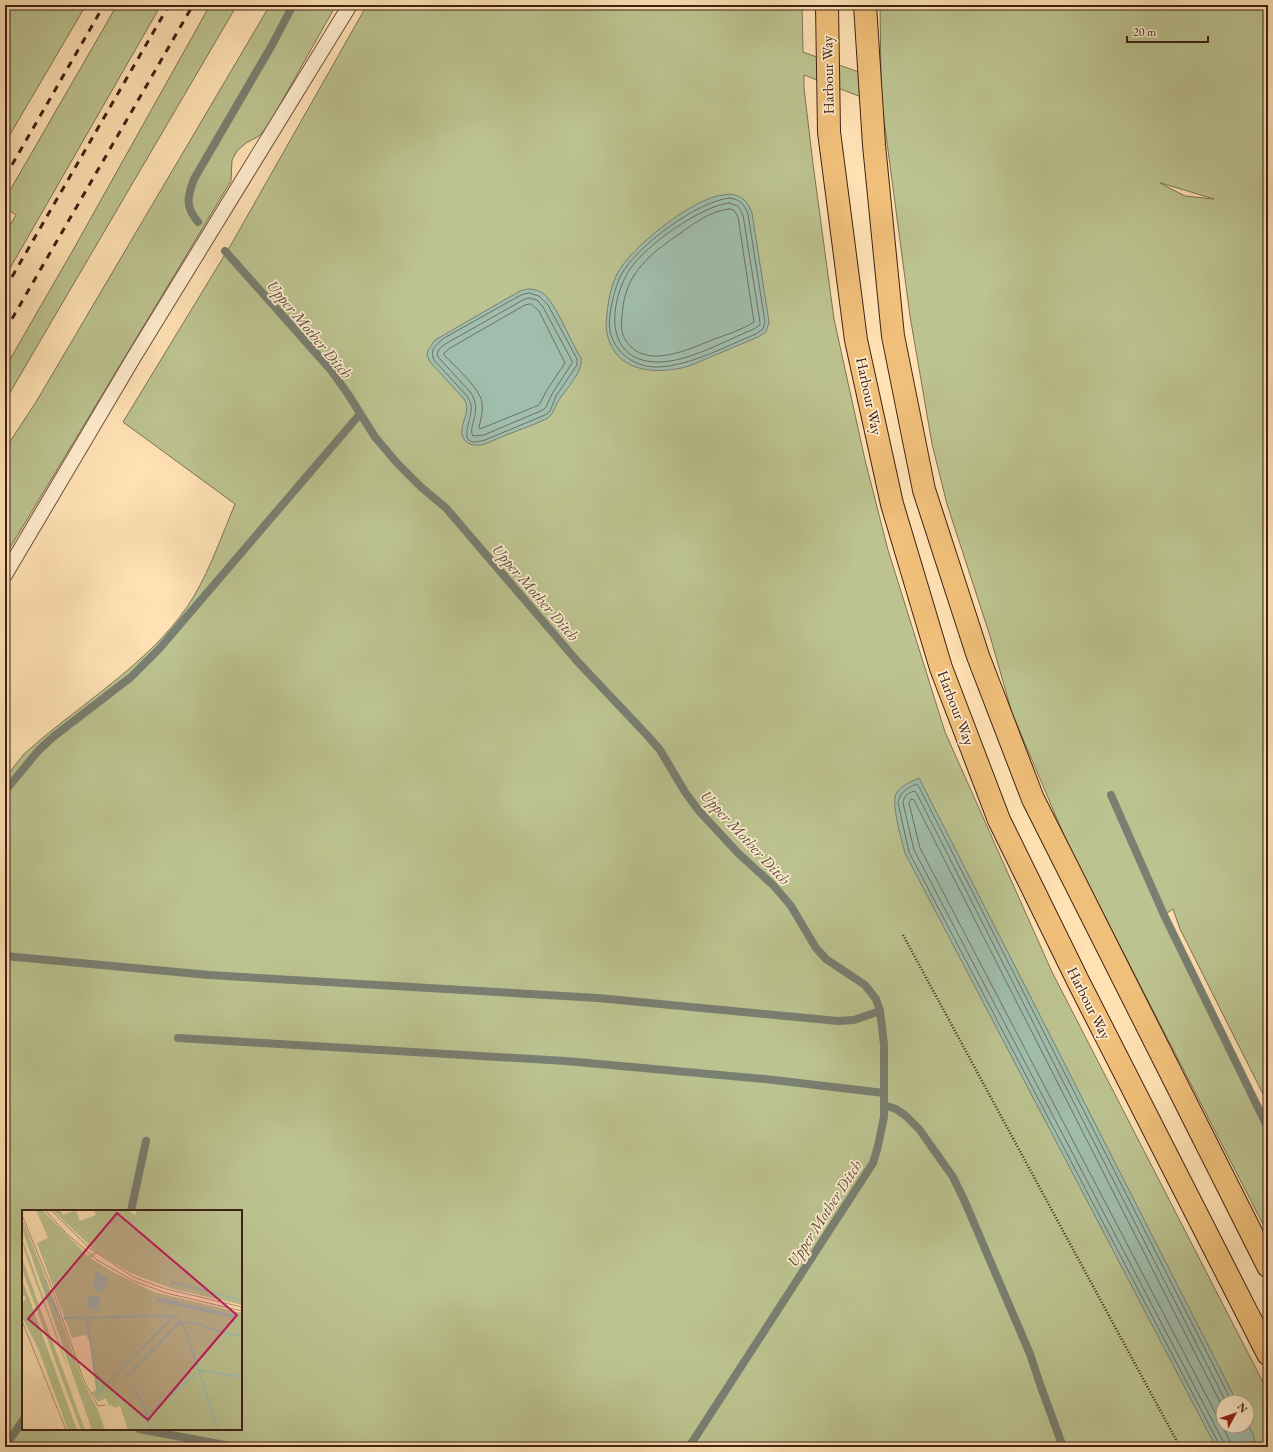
<svg xmlns="http://www.w3.org/2000/svg" width="1273" height="1452" viewBox="0 0 1273 1452" font-family="'EB Garamond',serif">
	<style>
		.green { fill: #bcc390; stroke: #7e7253; fill-rule: evenodd }
		.water { fill: #a0bead; stroke: #797f71 }
		.lines { fill: none; stroke-linecap: round; stroke-linejoin: round }
		.shore { stroke: #707062; stroke-width: 1 }
		.stream { stroke: #797f71; stroke-width: 8 }
		.lane-casing { stroke: #6f513d; stroke-width: 16 }
		.primary-casing { stroke: #3f2116; stroke-width: 24 }
		.path { stroke: #3f2116; stroke-width: 2.5; stroke-dasharray: 1 2; stroke-linecap: butt }
		.lane { stroke: #ffecce; stroke-width: 14 }
		.primary { stroke: #f0c07a; stroke-width: 22 }
		.rail { stroke: #3f2116; stroke-width: 3; stroke-dasharray: 7 7; stroke-linecap: butt }
		.labels { text-anchor: middle; stroke-width: 3.5; stroke-linejoin: round; paint-order: stroke }
		.street-label { font-size: 15px; fill: #3f2116; stroke: #ffecce }
		.water-label { font-size: 16px; font-style: italic; fill: #5c5043; stroke: #ffecce }
		.inset-river { fill: none; stroke: #a0bead; stroke-width: 2 }
		.inset-road { fill: none; stroke: #b29474; stroke-width: 1 }
		.view { fill: #c2185b; fill-opacity: 0.15; stroke: #c2185b; stroke-width: 2 }
		.inset-edge { fill: none; stroke: #3f2116; stroke-width: 2 }
	</style>
	<rect width="100%" height="100%" fill="#ffe1b3"/>
	<filter id="stains"><feTurbulence type="fractalNoise" baseFrequency=".005" numOctaves="4"/><feColorMatrix values="0 0 0 0 .2 0 0 0 0 .09 0 0 0 0 .02 0 0 0 .5 -.17"/></filter>
	<radialGradient id="worn" r=".72"><stop offset=".6" stop-color="#630" stop-opacity="0"/><stop offset="1" stop-color="#630" stop-opacity=".3"/></radialGradient>
	<g class="green">
		<path d="M5,5h81l-81,138z"/>
		<path d="M117,5h44l-156,272v-43l11,-19 -11,-7v-9z"/>
		<path d="M210,5h27l-232,396v-33l68,-118z"/>
		<path d="M270,5h66l-68,121 -9,10 -13,7 -9,8 -5,9 -1,21 -226,375v-107l31,-47z"/>
		<path d="M367,5h435l1,47 78,28 -1,-75h388v1099l-88,-175 -7,-20 -9,6 104,213v106l-199,-387 -57,-134 -22,-77 -43,-132 -15,-60 -22,-128 -28,-211 -78,-30v13l9,76 21,155 31,141 23,90 57,182 107,240 216,420v55h-1263v-669l19,-24 15,-13c52,-44 120,-86 155,-145 17,-29 28,-61 41,-92l-112,-82 109,-179zM1160,183h1l53,16 -29,-3zM23,1211h218v218h-218zM1223,1402h24v24h-24z"/>
	</g>
	<g class="water">
		<path d="M730,194c13,2 17,7 22,19l17,109 -3,10 -8,5 -69,29c-35,10 -78,6 -83,-39 1,-18 3,-37 11,-53 14,-27 71,-71 100,-78 4,-1 9,-1 13,-2z"/>
		<path d="M528,289c6,0 10,1 15,4 14,12 27,48 38,65 2,13 -13,29 -20,39 -6,7 -6,15 -13,21 -16,8 -33,13 -49,20 -8,3 -15,8 -24,7 -6,0 -11,-4 -13,-10 -2,-13 10,-24 2,-36l-34,-37 -3,-7 1,-5 7,-10 85,-49z"/>
		<path d="M919,778l318,624h-14v24h24v-3l7,13 1,11h-39l-311,-594c-3,-12 -14,-49 -9,-59 4,-8 15,-12 23,-16z"/>
	</g>
	<g class="lines">
		<g class="shore">
			<path d="M730,198c11,2 14,6 18,16l17,108 -2,7 -7,5c-30,12 -64,31 -97,33 -23,1 -44,-13 -49,-36 -3,-14 5,-44 11,-56 16,-29 76,-74 109,-77z"/>
			<path d="M729,203l9,3 5,9 17,107v3l-6,4c-27,11 -68,34 -97,33 -54,-1 -48,-60 -27,-93 16,-24 71,-63 99,-66z"/>
			<path d="M729,209l5,1 4,7 16,105c-12,8 -29,13 -42,18 -23,9 -60,27 -81,7 -9,-9 -11,-18 -9,-31 1,-16 5,-32 15,-45 11,-15 26,-26 41,-36 15,-11 32,-24 51,-26z"/>
			<path d="M529,293l10,3 9,9 29,54v6l-21,31 -6,15 -5,4 -60,25c-29,9 -15,-15 -14,-29 1,-6 -1,-10 -4,-15l-33,-36c-5,-11 3,-16 10,-22l77,-43z"/>
			<path d="M529,298l8,2 6,7 29,54v2l-20,31 -6,13 -3,3 -59,25 -11,1c-6,-9 10,-24 -2,-43l-33,-36 -1,-4 4,-6 6,-4 76,-43z"/>
			<path d="M531,304l8,7 26,52 -18,27 -8,15 -59,24 -1,-2c2,-8 4,-16 3,-25 -2,-13 -28,-37 -38,-47v-2l6,-5 75,-43z"/>
			<path d="M1223,1408l-309,-608 -3,-1 -2,4 11,45 309,591 2,8"/>
			<path d="M1220,1447l-1,-3 -310,-592 -11,-49c2,-11 8,-14 18,-19l2,1 314,617"/>
			<path d="M1225,1447l-2,-6 -309,-591 -11,-47c1,-7 5,-10 11,-12l2,1 310,610"/>
		</g>
		<g class="stream">
			<path d="M198,222c-13,-16 -11,-24 -4,-43l78,-134 21,-40"/>
			<path d="M225,251l105,118 18,25 27,43 22,26 24,24 25,21 131,153 69,73 14,16 25,42 14,19 39,42 36,33 17,20 25,42 10,11 39,26 11,14 4,12 4,33v73l-6,29 -5,17 -184,284"/>
			<path d="M5,791l33,-40 15,-14 78,-60 28,-28 201,-235"/>
			<path d="M1111,795l53,120 104,213"/>
			<path d="M5,956l204,19 389,23 240,23 16,-1 26,-9"/>
			<path d="M178,1038l388,23 199,18 119,14"/>
			<path d="M884,1105l12,4 10,7 13,13 34,48 12,25 65,152 11,33 22,60"/>
			<path d="M131,1211l15,-70"/>
			<path d="M139,1429l96,18"/>
			<path d="M5,1447l18,-27"/>
		</g>
		<defs>
			<path id="lane" d="M5,575l129,-218 216,-352"/>
			<g id="primary">
				<path d="M827,5l2,127 27,208 36,164 49,164 58,152 80,163 189,371"/>
				<path d="M865,5l9,140 19,191 31,154 54,166 55,143 235,467"/>
			</g>
		</defs>
		<use href="#lane" class="lane-casing"/>
		<use href="#primary" class="primary-casing"/>
		<path class="path" d="M903,935l277,512"/>
		<use href="#lane" class="lane"/>
		<use href="#primary" class="primary"/>
		<g class="rail">
			<path d="M5,177l99,-172"/>
			<path d="M5,289l164,-284"/>
			<path d="M5,331l188,-326"/>
		</g>
	</g>
	<g class="labels">
		<g class="street-label">
			<text transform="translate(828 75) rotate(-91)" y="5">Harbour Way</text>
			<text transform="translate(869 396) rotate(78)" y="5">Harbour Way</text>
			<text transform="translate(956 708) rotate(69)" y="5">Harbour Way</text>
			<text transform="translate(1089 1003) rotate(63)" y="5">Harbour Way</text>
		</g>
		<g class="water-label">
			<text transform="translate(310 329) rotate(50)" y="6">Upper Mother Ditch</text>
			<text transform="translate(536 592) rotate(49)" y="6">Upper Mother Ditch</text>
			<text transform="translate(746 837) rotate(47)" y="6">Upper Mother Ditch</text>
			<text transform="translate(824 1213) rotate(-57)" y="6">Upper Mother Ditch</text>
		</g>
	</g>
	<g transform="translate(22 1210)">
		<rect width="220" height="220" fill="#ffe1b3"/>
		<path d="M14,0h6l46,46 8,-4 -43,-42h7l3,5 13,-5 4,11 16,-6 -2,-5h34l7,5 2,-5h105v89l-57,-13 57,14v5l-69,-16 -43,-16 -32,-20 -8,5 23,14 41,20 88,21v117h-114l-8,-24 -6,2 -2,-3 -3,1 -3,-8 -8,4 -7,-10 5,-2 -5,-46 -5,-9 -14,3 -35,-95 11,-5zM0,8l35,89 26,75 15,28 7,20h-13l-70,-201zM0,28l41,114 6,20 -45,-122zM0,48l6,17 57,155h-4l-25,-67 -34,-94zM0,70l7,18 48,132h-9l-30,-82 -16,-31v-12l4,-7 -4,-4z" fill="#bcc390"/>
		<path d="M74,61l13,8 -7,13h-5l-4,-6zM67,85l10,1 2,7 -4,8 -10,-3zM135,87l77,18 2,3 -74,-15 -5,-2z" fill="#a0bead"/>
		<path class="inset-river" d="M24,70l-1,7 15,31M149,72l71,18M42,108l108,-2 4,2 9,10 33,102M65,108l11,76M159,112l14,1 36,12 11,-1M177,160l43,7M104,167l54,-55M111,176l9,16 9,28M73,186l78,-79M125,205l49,-41"/>
		<path class="inset-road" d="M23,0l20,22 32,28 35,20 34,13 76,18M29,0l37,37 45,30 33,12 76,18M0,5l31,76 31,90 14,25 8,-1M0,111l44,109"/>
		<path class="view" d="M95,3l120,102 -89,105 -120,-101z"/>
		<rect width="220" height="220" class="inset-edge"/>
	</g>
	<rect width="1273" height="1452" fill="none" stroke="#ffe1b3" stroke-width="20"/>
	<rect x="6" y="6" width="1261" height="1440" fill="none" stroke="#3f2116" stroke-width="2"/>
	<rect x="10" y="10" width="1253" height="1432" fill="none" stroke="#3f2116"/>
	<g transform="translate(1235 1414) rotate(50)"><circle r="19" fill="#ffecce" stroke="#b29b84"/>
	<path d="M0-3L7 15L0 10L-7 15Z" fill="#8f2418"/>
	<text y="-6" font-size="11" font-weight="bold" text-anchor="middle" fill="#3f2116">N</text>
	</g>
	<path d="M1127 36v6h81v-6" fill="none" stroke="#3f2116" stroke-width="2"/>
	<text x="1133" y="36" font-size="12" fill="#3f2116" stroke="#ffecce" stroke-width="3" paint-order="stroke">20 m</text>
	<rect width="100%" height="100%" filter="url(#stains)"/>
	<rect width="100%" height="100%" fill="url(#worn)"/>
</svg>
